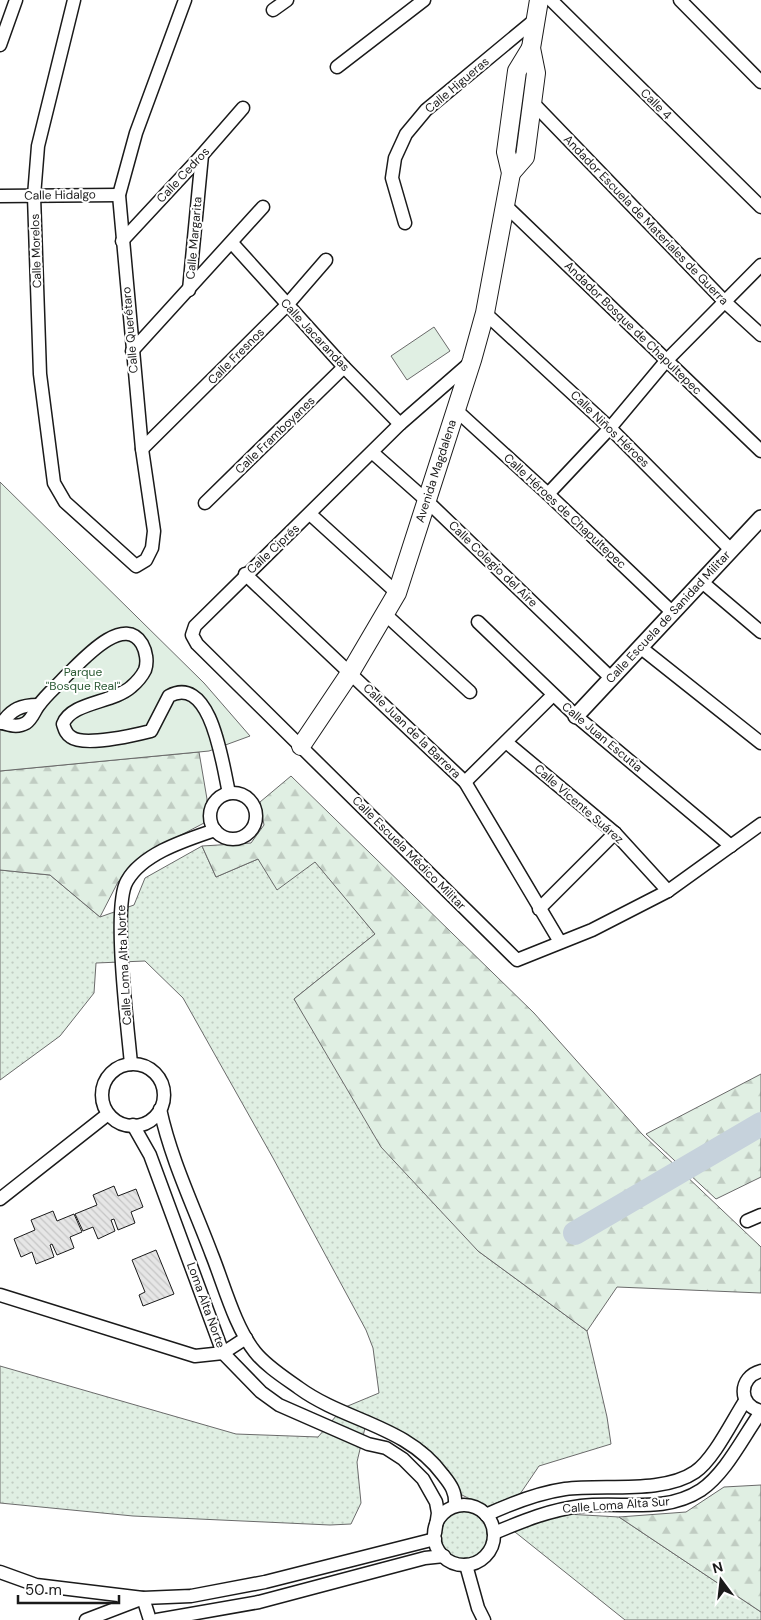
<svg xmlns="http://www.w3.org/2000/svg" width="761" height="1620" viewBox="0 0 761 1620" font-family="'DM Sans',sans-serif">
	<style>
		.grass { fill: url(#grass-dots); stroke: #6a6a6a }
		.forest { fill: url(#forest-firs); stroke: #6a6a6a }
		.park { fill: #e0efe3; stroke: #6a6a6a }
		.lines { fill: none; stroke-linecap: round; stroke-linejoin: round }
		.river { stroke: #c6d2dc; stroke-width: 24 }
		.building { fill: url(#building-back-hatch); stroke: #1a1a1a }
		.minor-casing { stroke: #1a1a1a; stroke-width: 15 }
		.tertiary-casing { stroke: #1a1a1a; stroke-width: 18 }
		.secondary-casing { stroke: #1a1a1a; stroke-width: 20 }
		.minor { stroke: #fff; stroke-width: 12 }
		.tertiary { stroke: #fff; stroke-width: 15 }
		.secondary { stroke: #fff; stroke-width: 18 }
		.labels { text-anchor: middle; stroke-width: 4; stroke-linejoin: round; paint-order: stroke }
		.street-label { font-size: 12px; fill: #1a1a1a; stroke: #fff }
		.park-label { font-size: 12px; fill: #2b5a34; stroke: #fff }
	</style>
	<defs>
		<pattern id="grass-dots" width="8" height="8" patternUnits="userSpaceOnUse" patternTransform="scale(1.25)"><rect width="8" height="8" fill="#e0efe3"/><path d="M2 2h.1M6 6h.1" fill="none" stroke="#c0ccc2" stroke-width="1.8" stroke-linecap="round"/></pattern>
		<pattern id="forest-firs" width="22" height="20" patternUnits="userSpaceOnUse" patternTransform="scale(1.25)"><rect width="22" height="20" fill="#e0efe3"/><path d="M5 1l3.5 6h-7zM16 11l3.5 6h-7z" fill="#c0ccc2"/></pattern>
		<pattern id="building-back-hatch" width="6" height="6" patternUnits="userSpaceOnUse" patternTransform="scale(1.25)"><rect width="6" height="6" fill="#e6e6e6"/><path d="M-1 5l2 2M0 0l6 6M5-1l2 2" fill="none" stroke="#c5c5c5"/></pattern>
	</defs>
	<rect width="100%" height="100%" fill="#fff"/>
	<g class="grass">
		<path d="M202,846l14,31 42,-18 57,2 60,73 -81,65 184,252 109,80 20,86 4,27 -72,22 -19,28 -34,13 -24,-12 -36,-48 -58,-32 -11,47 4,41 -10,21 -21,1 -197,-9 -133,-13v-137l236,68 82,3 25,-29 36,-15 -6,-45 -7,-18 -93,-172 -90,-160 -38,-37 -49,2 -2,30 -34,43 -60,44v-210l50,5 50,42 34,-12 11,-27z"/>
		<circle cx="464" cy="1535" r="25"/>
		<path d="M566,1514l53,3 142,95v8h-136l-110,-88 9,-7z"/>
	</g>
	<g class="forest">
		<path d="M199,752l8,47 -3,24 -42,22 -44,37 -18,35 -50,-42 -50,-5v-99z"/>
		<path d="M291,776l243,237 108,121 119,113v46l-144,-6 -30,44 -109,-80 -97,-104 -87,-148 81,-65 -60,-72 -38,28 -19,-31 -42,18 -14,-31 49,-3 13,-18 -4,-23z"/>
		<path d="M761,1074v103l-45,22 -70,-65z"/>
		<path d="M761,1485v127l-142,-95 67,-5 38,-25z"/>
	</g>
	<g class="park">
		<path d="M434,327l16,24 -43,29 -16,-24z"/>
		<path d="M0,482l204,201 46,53 -41,15 -209,20z"/>
	</g>
	<g class="lines">
		<path class="river" d="M575,1233l186,-109"/>
	</g>
	<g class="building">
		<path d="M114,1186l4,10 18,-7 7,18 -12,5 4,11 -17,7 -4,-11 -3,1 4,11 -17,8 -5,-12 -10,4 -8,-17 22,-9 -4,-10z"/>
		<path d="M53,1211l4,10 17,-7 8,18 -12,5 4,11 -17,7 -5,-11 -2,1 4,12 -18,7 -4,-12 -11,5 -7,-18 21,-9 -4,-10z"/>
		<path d="M156,1250l18,44 -31,12 -4,-11 6,-3 -13,-32z"/>
	</g>
	<g class="lines">
		<defs>
			<g id="minor">
				<path d="M74,0l-36,146 -4,50 6,178 14,109 11,19 71,64 10,-6 6,-12 2,-17 -12,-82 -23,-254 17,-62 49,-133"/>
				<path d="M551,0l210,207"/>
				<path d="M680,0l81,82"/>
				<path d="M273,10l14,-10"/>
				<path d="M0,45l16,-45"/>
				<path d="M337,67l87,-67"/>
				<path d="M532,102l193,200 36,33"/>
				<path d="M0,196l119,-1"/>
				<path d="M505,205l256,246"/>
				<path d="M405,223l-13,-45 3,-20 11,-24 20,-24 111,-92"/>
				<path d="M122,241l80,-86 41,-47"/>
				<path d="M232,243l112,124 56,57"/>
				<path d="M189,290l13,-135"/>
				<path d="M485,313l125,115 121,122"/>
				<path d="M132,351l131,-144"/>
				<path d="M471,362l-71,62 -205,202 -3,9 5,9 320,316 75,-30 76,-39 93,-67"/>
				<path d="M456,410l92,84 125,119"/>
				<path d="M142,449l145,-144 39,-45"/>
				<path d="M373,453l53,47 185,178"/>
				<path d="M548,494l62,-66 56,-67 95,-96"/>
				<path d="M205,503l139,-136"/>
				<path d="M310,514l87,79"/>
				<path d="M245,574l220,208 95,160"/>
				<path d="M702,582l59,50"/>
				<path d="M386,615l84,77"/>
				<path d="M478,622l98,94 155,130"/>
				<path d="M640,647l121,96"/>
				<path d="M0,722c9,3 17,6 26,1 7,-5 8,-12 13,-18 7,-10 18,-19 26,-28 14,-13 58,-65 77,-33 4,7 6,18 3,26 -4,8 -8,12 -14,17 -18,16 -60,15 -68,37 2,6 3,10 8,13 13,10 64,-2 80,-6l18,-35c43,-23 54,72 60,97"/>
				<path d="M2,723c10,-14 19,-18 36,-18"/>
				<path d="M506,742l109,91 53,58"/>
				<path d="M465,782l88,-87"/>
				<circle cx="233" cy="816" r="23"/>
				<path d="M539,909l76,-76"/>
				<path d="M131,1064c-3,-35 -19,-158 -4,-183 16,-28 59,-41 88,-51"/>
				<circle cx="133" cy="1095" r="31"/>
				<path d="M160,1109c11,51 34,98 52,146 12,30 23,72 43,97 11,14 30,26 44,36 47,34 107,37 144,87 8,10 13,17 12,30"/>
				<path d="M133,1125l17,30 73,198 38,39 18,13 89,39 18,4 17,11 20,20 13,23 2,11 -3,20"/>
				<path d="M0,1199l108,-85"/>
				<path d="M747,1221l14,-6"/>
				<path d="M0,1295l195,61 28,-3 23,-15"/>
				<path d="M761,1371c-23,6 -23,35 0,40"/>
				<circle cx="464" cy="1535" r="30"/>
				<path d="M486,1515c26,-12 51,-22 79,-26 39,-5 98,5 130,-17 19,-13 37,-51 50,-71"/>
				<path d="M494,1533c29,-12 55,-23 87,-27 40,-5 83,8 120,-16 25,-17 42,-53 60,-78"/>
				<path d="M466,1565l12,43 6,12"/>
				<path d="M0,1572l36,13 107,13 48,-2 74,-14 170,-43"/>
				<path d="M143,1598l7,22"/>
				<path d="M86,1620l55,-21"/>
				<path d="M157,1620l102,-18 166,-44 19,-2"/>
			</g>
			<path id="tertiary" d="M576,716l185,-198"/>
			<g id="secondary">
				<path d="M511,173l14,-16 11,-84 -5,-25 8,-48"/>
				<path d="M301,746l49,-73 47,-80 75,-233 13,-47 26,-140 -5,-21 11,-81 14,-23"/>
			</g>
		</defs>
		<use href="#minor" class="minor-casing"/>
		<use href="#tertiary" class="tertiary-casing"/>
		<use href="#secondary" class="secondary-casing"/>
		<use href="#minor" class="minor"/>
		<use href="#tertiary" class="tertiary"/>
		<use href="#secondary" class="secondary"/>
	</g>
	<g class="labels">
		<g class="street-label">
			<text transform="translate(457 85) rotate(-40)" y="4">Calle Higueras</text>
			<text transform="translate(656 104) rotate(45)" y="4">Calle 4</text>
			<text transform="translate(183 175) rotate(-47)" y="4">Calle Cedros</text>
			<text transform="translate(60 195) rotate(-1)" y="4">Calle Hidalgo</text>
			<text transform="translate(646 220) rotate(46)" y="4">Andador Escuela de Materiales de Guerra</text>
			<text transform="translate(194 238) rotate(-85)" y="4">Calle Margarita</text>
			<text transform="translate(36 251) rotate(-92)" y="4">Calle Morelos</text>
			<text transform="translate(633 328) rotate(44)" y="4">Andador Bosque de Chapultepec</text>
			<text transform="translate(130 330) rotate(-95)" y="4">Calle Querétaro</text>
			<text transform="translate(315 335) rotate(47)" y="4">Calle Jacarandas</text>
			<text transform="translate(236 356) rotate(-45)" y="4">Calle Fresnos</text>
			<text transform="translate(610 429) rotate(44)" y="4">Calle Niños Héroes</text>
			<text transform="translate(275 435) rotate(-44)" y="4">Calle Framboyanes</text>
			<text transform="translate(436 471) rotate(-72)" y="4">Avenida Magdalena</text>
			<text transform="translate(565 511) rotate(43)" y="4">Calle Héroes de Chapultepec</text>
			<text transform="translate(273 549) rotate(-43)" y="4">Calle Ciprés</text>
			<text transform="translate(493 564) rotate(44)" y="4">Calle Colegio del Aire</text>
			<text transform="translate(668 617) rotate(-47)" y="4">Calle Escuela de Sanidad Militar</text>
			<text transform="translate(412 731) rotate(44)" y="4">Calle Juan de la Barrera</text>
			<text transform="translate(602 737) rotate(40)" y="4">Calle Juan Escutia</text>
			<text transform="translate(579 804) rotate(41)" y="4">Calle Vicente Suárez</text>
			<text transform="translate(409 853) rotate(45)" y="4">Calle Escuela Médico Militar</text>
			<text transform="translate(124 965) rotate(-93)" y="4">Calle Loma Alta Norte</text>
			<text transform="translate(206 1305) rotate(70)" y="4">Loma Alta Norte</text>
			<text transform="translate(616 1505) rotate(-4)" y="4">Calle Loma Alta Sur</text>
		</g>
		<g class="park-label">
			<text x="83" y="676">Parque<tspan x="83" dy="14">"Bosque Real"</tspan></text>
		</g>
	</g>
	<g transform="translate(721 1580) rotate(345)" stroke="#ffffff" stroke-width="4" paint-order="stroke">
	<path d="M0-4L9 19L0 12L-9 19Z" fill="#1a1a1a"/>
	<text y="-8" font-size="14" font-weight="bold" text-anchor="middle" fill="#1a1a1a">N</text>
	</g>
	<path d="M18 1595v8h101v-8" fill="none" stroke="#1a1a1a" stroke-width="2.5"/>
	<text x="25" y="1595" font-size="15" fill="#1a1a1a" stroke="#ffffff" stroke-width="4" paint-order="stroke">50 m</text>
</svg>
